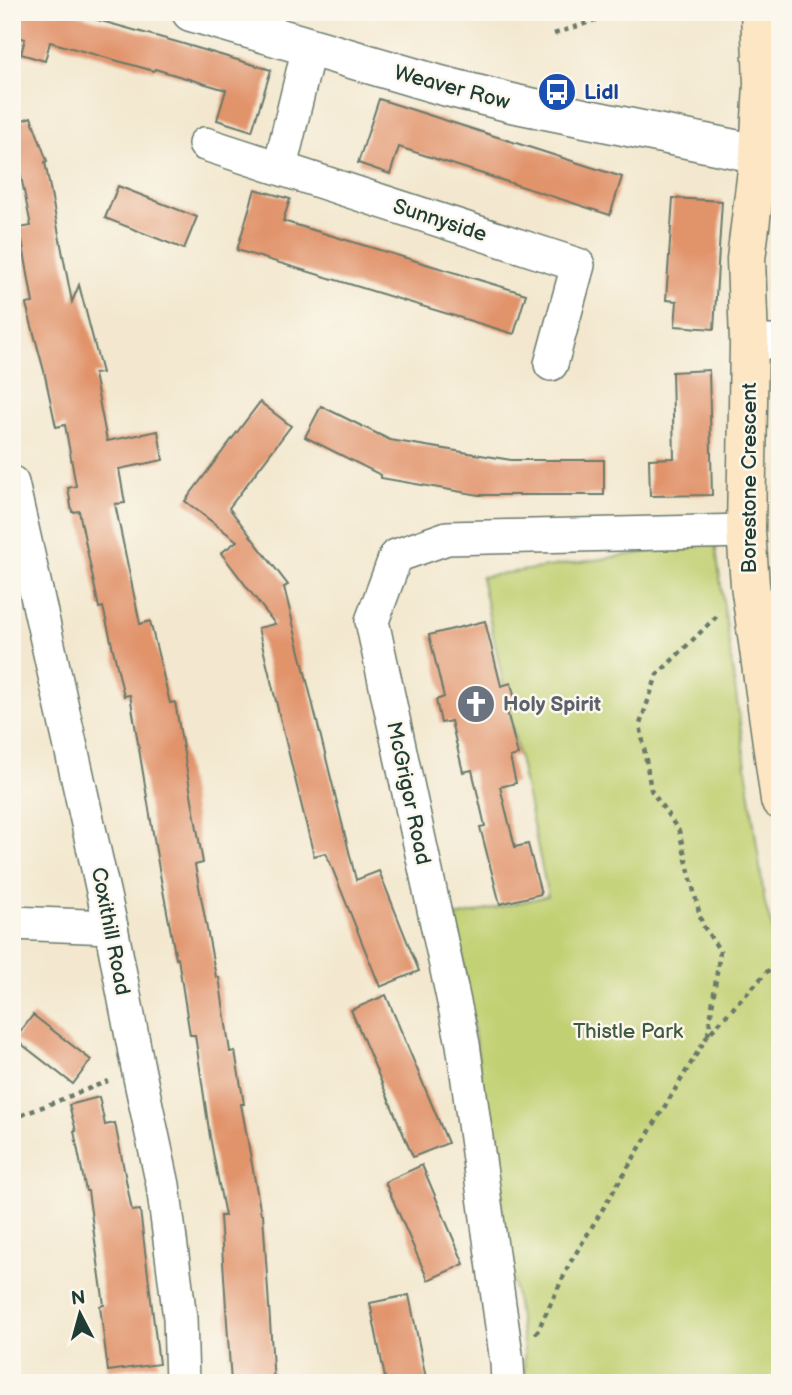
<svg xmlns="http://www.w3.org/2000/svg" width="792" height="1395" viewBox="0 0 792 1395" font-family="'Balsamiq Sans',sans-serif">
	<style>
		.green { fill: #c1d072; stroke: #708653; stroke-width: 2 }
		.building { fill: #e1936b }
		.lines { fill: none; stroke-linecap: round; stroke-linejoin: round }
		.minor-casing { stroke: #69796a; stroke-width: 36 }
		.tertiary-casing { stroke: #69796a; stroke-width: 41 }
		.secondary-casing { stroke: #69796a; stroke-width: 41 }
		.path { stroke: #69796a; stroke-width: 4.5; stroke-dasharray: 5 5; stroke-linecap: butt }
		.minor { stroke: #fff; stroke-width: 33 }
		.tertiary { stroke: #fff; stroke-width: 38 }
		.secondary { stroke: #fce6c4; stroke-width: 38 }
		.labels { text-anchor: middle; stroke-width: 5; stroke-linejoin: round; paint-order: stroke }
		.street-label { font-size: 21px; fill: #1f3d34; stroke: #fbf7ec }
		.transit-label { font-size: 21px; font-weight: bold; fill: #164399; stroke: #fbf7ec; text-anchor: start }
		.worship-label { font-size: 21px; font-weight: bold; fill: #5b616d; stroke: #fbf7ec; text-anchor: start }
		.park-label { font-size: 21px; fill: #3f5a40; stroke: #fbf7ec }
	</style>
	<rect width="100%" height="100%" fill="#fbf7ec"/>
	<filter id="ink" filterUnits="userSpaceOnUse"><feTurbulence type="fractalNoise" baseFrequency=".0143" numOctaves="2"/><feDisplacementMap in="SourceGraphic" scale="14" xChannelSelector="R" yChannelSelector="G"/><feConvolveMatrix kernelMatrix="1 2 1 2 8 2 1 2 1" color-interpolation-filters="sRGB"/></filter>
	<filter id="wash" filterUnits="userSpaceOnUse"><feTurbulence type="fractalNoise" baseFrequency=".00686" numOctaves="4" result="noise"/><feDisplacementMap in="SourceGraphic" scale="28" xChannelSelector="R" yChannelSelector="G"/><feGaussianBlur stdDeviation="1.57" result="paint"/><feColorMatrix in="noise" values="0 0 0 0 0 0 0 0 0 0 0 0 0 0 0 0 0 1.4 0 .05"/><feComposite in="paint" operator="in"/></filter>
	<g filter="url(#wash)">
		<rect width="100%" height="100%" fill="#f3e8cf"/>
		<g class="green">
			<path d="M780,256v63c-19,-21 -13,-41 0,-63z"/>
			<path d="M715,542l50,362 15,52v427h-255l-1,-33 -68,-433 92,-21 -67,-319z"/>
		</g>
		<g id="blocks">
			<g class="building">
				<path d="M12,12h57l108,30 94,28 -19,61 -35,-11 9,-30 -71,-21 -1,2 -104,-29 -5,19 -24,-7 4,-15 -13,-4z"/>
				<path d="M379,99l243,78 -12,38 -211,-68 -9,27 -32,-11z"/>
				<path d="M31,117l16,44 -2,1 27,140 7,-17 23,88 -8,1 13,67 51,-10 5,29 -44,9 6,34 -10,1 25,120 10,-3 20,82 5,-1 28,161 -8,2 21,112h3l11,75 5,-1 9,53h-3l20,110h2l11,169h-43l-11,-167h5l-15,-79 -15,-102h-5l-12,-77 -2,1 -17,-90 -29,-174 -6,1 -21,-89 -4,1 -20,-97 -7,1 -4,-24 8,-2 -11,-61 -9,2 -12,-56 -18,-67 7,-1 -13,-75 11,-2 -11,-55 -8,3v-50z"/>
				<path d="M118,186l79,31 -13,32 -79,-31z"/>
				<path d="M255,189l35,10 -7,22 243,73 -12,40 -277,-84z"/>
				<path d="M673,198l49,3 -8,128 -39,-3 2,-25 -11,-1z"/>
				<path d="M709,370l3,125 -62,1 -1,-37 25,-1 -2,-86z"/>
				<path d="M260,402l31,24 -62,82 59,77 -4,2 72,293 23,-9 40,100 -39,16 -54,-134 -12,3 -56,-228 17,-4 -54,-71 16,-12 -52,-40z"/>
				<path d="M321,406l69,34 121,20h93v35h-125l-98,-17v-3l-76,-38z"/>
				<path d="M485,621l16,65 10,-3 6,25 -10,3 11,44 -8,2 6,26 -16,4 15,60 13,-3 13,50 -41,10 -20,-77 5,-1 -13,-56 -9,2 -12,-51 -10,2 -5,-23 8,-3 -15,-62z"/>
				<path d="M386,995l62,148 -35,14 -62,-147z"/>
				<path d="M33,1015l58,45 -18,24 -58,-45z"/>
				<path d="M99,1097l6,28 10,-2 17,88 8,-1 19,154 -51,7 -8,-65 4,-1 -16,-114h-2l-12,-60h2l-7,-26z"/>
				<path d="M422,1165l42,99 -36,16 -43,-98z"/>
				<path d="M409,1295l18,88h-41l-16,-80z"/>
			</g>
		</g>
	</g>
	<g filter="url(#ink)">
		<use href="#blocks" fill-opacity="0" stroke="#69796a" stroke-width="2"/>
		<g class="lines">
			<defs>
				<g id="minor">
					<path d="M205,144l373,121 -27,99"/>
					<path d="M280,167l29,-120"/>
					<path d="M749,342h31"/>
					<path d="M12,483l99,444 27,141 25,117 17,133 2,65"/>
					<path d="M12,923l99,4"/>
					<path d="M508,1383l-1,-21 -44,-318 -91,-423 24,-65 51,-18 299,-7"/>
				</g>
				<path id="tertiary" d="M191,12l249,73 76,19 243,50"/>
				<path id="secondary" d="M760,12l3,72 -4,70 -13,105 3,83 -3,189 4,54 30,215"/>
			</defs>
			<use href="#minor" class="minor-casing"/>
			<use href="#tertiary" class="tertiary-casing"/>
			<use href="#secondary" class="secondary-casing"/>
			<g class="path">
				<path d="M554,34l66,-22"/>
				<path d="M708,1035l12,-84 -18,-27 -23,-93 -28,-41 -11,-66 17,-49 62,-61"/>
				<path d="M12,1119l96,-38"/>
				<path d="M536,1334l34,-71 138,-228 72,-77"/>
			</g>
			<use href="#minor" class="minor"/>
			<use href="#tertiary" class="tertiary"/>
			<use href="#secondary" class="secondary"/>
		</g>
	</g>
	<defs>
		<symbol id="bus-disc" viewBox="-11 -11 22 22"><circle r="9.5" fill="#1a4fb4" stroke="#fbf7ec"/><path d="M-5-6H5V4H4V6H2V4H-2V6H-4V4H-5ZM-3.5-4V0h7V-4ZM-3.5 1.2v1.5H-2V1.2ZM2 1.2v1.5H3.5V1.2Z" fill="#fff"/></symbol>
		<symbol id="church-disc" viewBox="-11 -11 22 22"><circle r="9.5" fill="#6b7280" stroke="#fbf7ec"/><path d="M-1.2-6h2.4v3.5h3.3v2.4h-3.3V6h-2.4V-.1h-3.3v-2.4h3.3Z" fill="#fff"/></symbol>
	</defs>
	<g fill-rule="evenodd">
		<use href="#bus-disc" x="535" y="70" width="44" height="44"/>
		<use href="#church-disc" x="454" y="682" width="44" height="44"/>
	</g>
	<g class="labels">
		<g class="street-label">
			<text transform="translate(452 87) rotate(15)" y="7">Weaver Row</text>
			<text transform="translate(440 220) rotate(18)" y="7">Sunnyside</text>
			<text transform="translate(749 478) rotate(-90)" y="7">Borestone Crescent</text>
			<text transform="translate(409 793) rotate(78)" y="7">McGrigor Road</text>
			<text transform="translate(111 931) rotate(79)" y="7">Coxithill Road</text>
		</g>
		<g class="transit-label">
			<text x="584" y="99">Lidl</text>
		</g>
		<g class="worship-label">
			<text x="503" y="711">Holy Spirit</text>
		</g>
		<g class="park-label">
			<text x="628" y="1038">Thistle Park</text>
		</g>
	</g>
	<rect width="792" height="1395" fill="none" stroke="#fbf7ec" stroke-width="42"/>
	<g transform="translate(80 1314) rotate(354)" stroke="#fbf7ec" stroke-width="5" paint-order="stroke">
	<path d="M0-5L12 26L0 18L-12 26Z" fill="#1f3d34"/>
	<text y="-10" font-size="19" font-weight="bold" text-anchor="middle" fill="#1f3d34">N</text>
	</g>
</svg>
